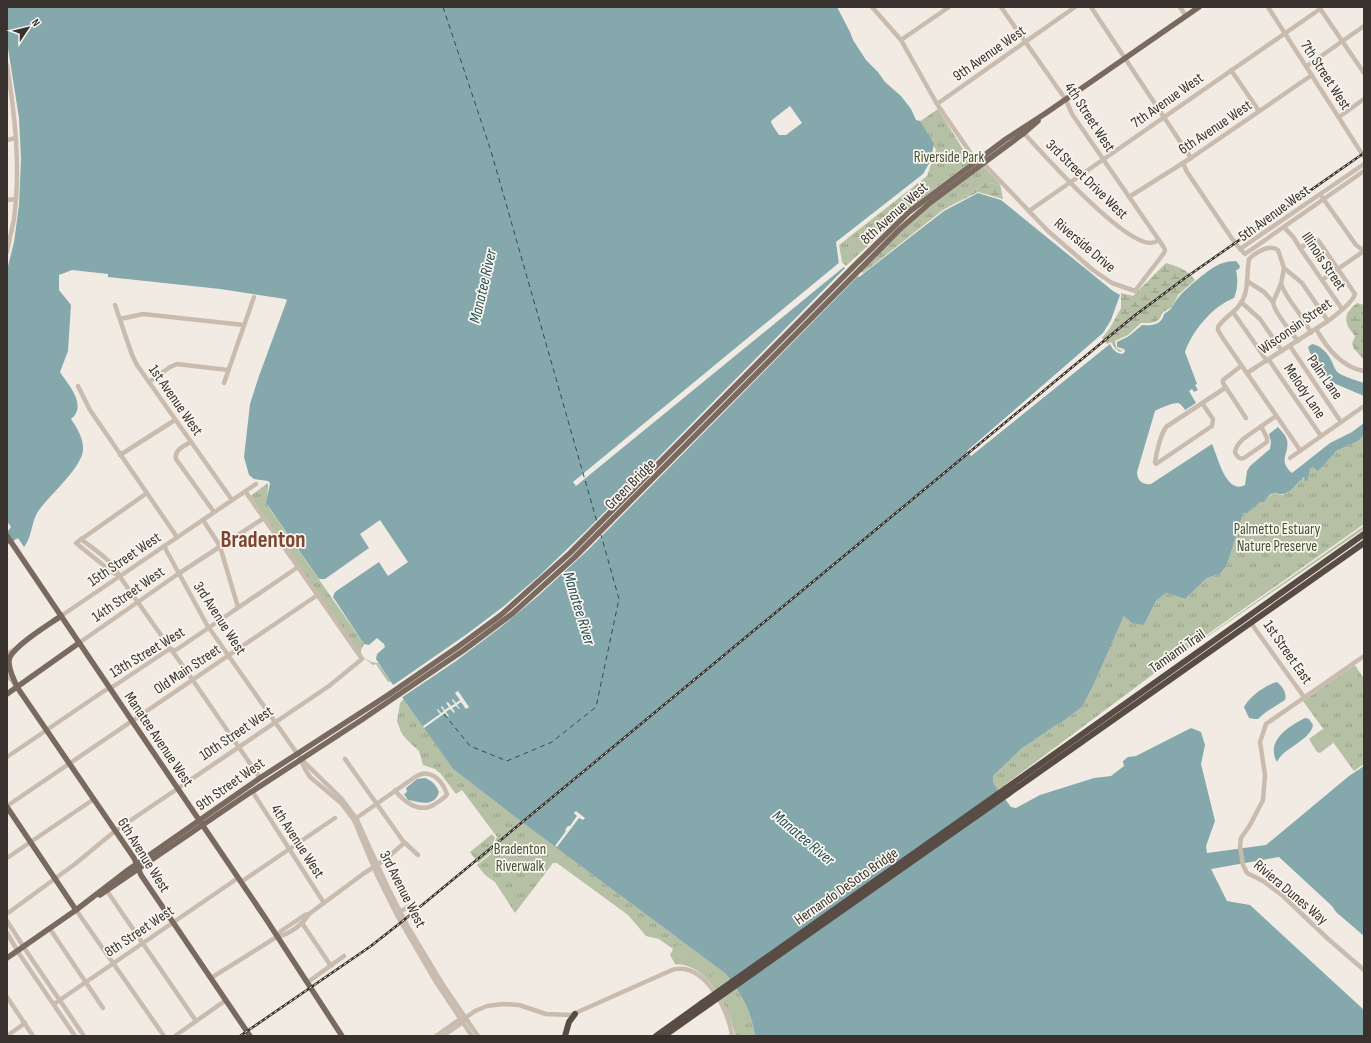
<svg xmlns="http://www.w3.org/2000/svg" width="1371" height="1043" viewBox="0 0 1371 1043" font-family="'Sofia Sans Condensed',sans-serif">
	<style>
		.wetland { fill: url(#wetland-marsh) }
		.park { fill: url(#park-tufts) }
		.pitch { fill: #b5c0a4 }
		.water { fill: #84a8ac }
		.pier { fill: #f2ebe3 }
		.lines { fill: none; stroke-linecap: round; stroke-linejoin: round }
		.ferry { stroke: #265156; stroke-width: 1; stroke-dasharray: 5 4; stroke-linecap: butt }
		.minor { stroke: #c9bcaf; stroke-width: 4.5 }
		.major { stroke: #79695f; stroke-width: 5.5 }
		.highway { stroke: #594c45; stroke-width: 6 }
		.rail-casing { stroke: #39312d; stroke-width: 2.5 }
		.rail { stroke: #f9f5ef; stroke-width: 1; stroke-dasharray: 3; stroke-linecap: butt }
		.highway-bridge { stroke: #594c45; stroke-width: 6 }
		.labels { text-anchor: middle; stroke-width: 3.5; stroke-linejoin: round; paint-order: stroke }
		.street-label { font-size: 15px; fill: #39312d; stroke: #f9f5ef }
		.park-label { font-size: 15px; fill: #465433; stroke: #f9f5ef }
		.water-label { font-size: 16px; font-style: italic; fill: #265156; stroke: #f9f5ef }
		.town-label { font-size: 23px; font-weight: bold; fill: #7f452e; stroke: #f9f5ef }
	</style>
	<defs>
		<pattern id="wetland-marsh" width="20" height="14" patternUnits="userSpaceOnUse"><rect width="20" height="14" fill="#b5c0a4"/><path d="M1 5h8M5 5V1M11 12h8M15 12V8" fill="none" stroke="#949d86"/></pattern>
		<pattern id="park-tufts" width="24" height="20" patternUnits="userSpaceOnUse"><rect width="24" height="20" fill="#b5c0a4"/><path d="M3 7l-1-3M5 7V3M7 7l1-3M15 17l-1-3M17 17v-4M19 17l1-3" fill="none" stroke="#949d86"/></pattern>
	</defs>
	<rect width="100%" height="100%" fill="#f2ebe3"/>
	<g class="wetland">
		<path d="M986,182l12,3 2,-1 3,15 -25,-7 -24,12z"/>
		<path d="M1166,263c13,4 20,6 29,17l-17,15 -6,12 -10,6c-2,11 -12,10 -21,10l-13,12 -13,6 1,7 7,3 -3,1c-5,-3 -6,-5 -9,-10l-4,2 -5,-6 8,-10 11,-20v-15l12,3z"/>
		<path d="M1357,303l7,2v55l-10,-11 -2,-5 3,-8c-11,-13 -13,-21 2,-33z"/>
		<path d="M1364,526v3l-173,119 5,-4z"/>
	</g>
	<g class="park">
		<path d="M938,109l31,50v4l-36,27 -33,26 -54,50 -4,-4 -3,-17 88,-69 9,-26 -17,-28z"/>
		<path d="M983,166l17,18 -2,1 -12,-3 -32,22 -11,6 -80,63 -3,-2 55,-54z"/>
		<path d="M1364,435v89l-169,119 -197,147 -5,-6v-8l28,-27 36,-26 5,-1 20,-15 12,-23 30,-68 20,9 12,-24 10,-8 19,6 22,-21 13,-4 7,-9 16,-53 31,-19 8,2 15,-10 5,-7 6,2 2,-11 26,-18 22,-10z"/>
		<path d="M268,483l-1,22 97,139c0,1 -3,5 -3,6 -1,8 11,13 17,13l11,16 11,-4 2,1 11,16v2l-7,8 47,67 70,54 203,151c15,21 25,36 29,62h-20c-4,-23 -22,-60 -45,-69 -5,-2 -10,-3 -15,-3l-5,-9 3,-6 -14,-10 -13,-3 -18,-21 -71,-52h-4l-38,50 -20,-31 -10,-7 -8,-10 14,-11 -1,-2 7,-15 -35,-47 -6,4 -16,-21 -5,-4 -12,-4 -4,-14 -12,-11 -6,-8 -4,-11 3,-18 8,-9 -10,-14 -10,2 -12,-18 -3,1 -10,-8 -31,-42 -83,-118z"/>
		<path d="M1355,665l9,14v85l-10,7 -51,-70z"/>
		<path d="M492,834l3,4 -6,16 -11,9 -8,-11z"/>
	</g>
	<g class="pitch">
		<path d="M1323,729l2,1 8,12 -1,2 -12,9 -3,-1 -8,-13z"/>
		<path d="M678,944l3,1 11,10 15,9v3l-2,3 -5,1c-10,-7 -24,-7 -27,-21z"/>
		<path d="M714,971c10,7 25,24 28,36 5,4 7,14 2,19h-4l-3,-2 -8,-24c-4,-1 -15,-19 -18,-24z"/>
	</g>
	<g class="water">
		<path d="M7,7h830l13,25 3,8 13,20 12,12 7,10 16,14 10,13 5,11 4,1 14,23 -4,18 -7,12 -87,68 3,22 20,13 85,-66 34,-18 23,7 112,91 7,4 -9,25 -8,13 -135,117 -1,2 4,4 139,-112c2,5 6,9 12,10l3,-2 -1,-3 -7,-2v-5l12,-6 13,-11c9,1 20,0 22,-11 11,-7 7,-7 14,-16 7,-9 32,-30 42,-34 5,-2 10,-3 16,-3l4,5 -1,3 -3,1c2,10 2,18 -2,28 -21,8 -42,33 -49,54l12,32 -2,1 3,5 -4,2 -2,-3 -3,2 7,12 -11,7c-2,-3 -4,-6 -7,-7 -6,0 -18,5 -23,8l-18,61c0,8 5,13 14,12l61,-40c6,13 14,51 33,41l2,-14 3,-5 20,-17 1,-7 -2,-8 9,-7c3,4 8,8 9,13 3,14 -10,20 5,33l38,-30 22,-11 12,-9v12l-6,6 -22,10 -18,20 -5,-4 -3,2 -2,11 -3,1 -1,-4c-7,6 -12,15 -22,17 -1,1 -5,-1 -6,-1 -6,0 -9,4 -12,9h-4l-13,11h-4l-16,52 -7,9 -13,4 -22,21 -19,-6 -10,8 -12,24 -12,-2 -8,-7 -30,68 -12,23 -20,15 -5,2 -36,25 -28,27v7l18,24 5,1 24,-13 54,-17 17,-2 13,-10 -1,-5 5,-4 8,-1 55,-28 10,4 4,13 -4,19 14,57 -9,25 1,7 59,-8 83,-69 15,-10v170l-28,-24 -4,-6 -53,-49 -68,12 16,32 23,4 114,105v26h-609c-4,-26 -14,-42 -29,-62l-203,-151 -70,-54 -51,-72 4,-3 -8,-11 -5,2 -17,-26 1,-5 8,-7 -1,-3 -7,-6 -8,7 -5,-1 -31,-47 2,-5 44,-30 9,14 20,-14 -28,-42 -20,14 9,14 -44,31h-6l-53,-76 4,-20 -2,-2 -14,-2 -5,-4 -5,-18 6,-53 9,-28 28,-76 -2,-1 -65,-10 -112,-12v-3l-36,-4 -13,5v15l12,15 -3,46 -8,21c8,13 28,33 11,47 6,9 13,20 12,31 -1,18 -35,46 -46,63 -6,11 -5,24 -13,34l-6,-9 -11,7v-13l4,-5 -4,-6v-251l7,-28 5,-37 2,-46 -2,-41 -12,-76z"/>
		<path d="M1312,344c8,1 17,10 20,18 2,4 3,9 8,12 8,4 16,6 24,9v13l-33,-14 -21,-29 -2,-6z"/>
		<path d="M1277,682c6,5 10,11 8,18l-19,12 -8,7h-4l-5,-1 -5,-11c6,-11 21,-22 33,-25z"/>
		<path d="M1305,718l4,1 4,6c-2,13 -24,22 -32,31 -2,2 -3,4 -4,6 -12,-21 12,-36 28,-44z"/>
		<path d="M425,778c8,3 11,7 14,14 -5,16 -19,10 -31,8l-4,-6 3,-2 -1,-4 11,-9z"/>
	</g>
	<g class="pier">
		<path d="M790,106l12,17 -16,12h-7l-6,-9 -2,-4 1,-2z"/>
		<path d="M840,262l5,4 -269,220 -3,-4z"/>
		<path d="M847,266l12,9 -271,275 -50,46 -37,31 -45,34 -55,37 -1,-2 3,-3 -6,-8 -3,2 -2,-1 75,-52 37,-28 35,-30 48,-46z"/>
		<path d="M458,691l11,16 -3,2 -5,-7 -4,3 3,4h-1l-3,-3 -4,2 3,4 -1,1 -4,-4 -4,3 3,4 -1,1 -3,-4 -21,15 -1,-2 17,-12 -3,-4 1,-1 3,4 3,-2 -3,-4 1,-1 3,4 4,-3 -3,-4 2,-1 3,4 4,-2 -3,-4 1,-1 3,4 4,-3 -5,-7z"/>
		<path d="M576,811l9,7 -2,2 -4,-2 -22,29 -2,-1 11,-15 -1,-1 3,-4h2l7,-10 -3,-3z"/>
	</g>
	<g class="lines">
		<g class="ferry">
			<path d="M443,7l48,144 106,371"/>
			<path d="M444,714l26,32 37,15 45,-19 44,-35 23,-108 -18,-64"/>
		</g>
		<g class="minor">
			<path d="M872,7l29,33 36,64 39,57"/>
			<path d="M1091,7l100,151"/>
			<path d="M1180,7l6,9"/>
			<path d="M1268,7l96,150"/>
			<path d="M1319,7l45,66"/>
			<path d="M901,40l48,-33"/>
			<path d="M7,65c8,51 14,103 7,154 -2,11 -5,22 -7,33"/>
			<path d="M1307,66l57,-40"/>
			<path d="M1231,70l28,41"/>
			<path d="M937,104l138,-97"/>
			<path d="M1339,117l25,-18"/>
			<path d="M1023,132c22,24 98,110 127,111 3,0 6,-1 9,-3"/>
			<path d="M7,140l9,-2"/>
			<path d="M983,163l65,68 45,39 19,13 23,8 29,-38 1,-3 -2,-4 -91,-132 -6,-14 -65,-93"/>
			<path d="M1183,163l4,9 48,71 10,11 119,-83"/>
			<path d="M1129,197l62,-39 121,-83"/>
			<path d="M1322,197l34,48 8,6"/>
			<path d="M7,200l9,-1"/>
			<path d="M1029,211l291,-202"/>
			<path d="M1284,227l10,11 6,10 42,61"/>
			<path d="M1240,249l124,-85"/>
			<path d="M1322,280l42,-29"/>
			<path d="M1247,281l17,11 9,10c0,9 19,31 25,39"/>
			<path d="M1281,284c7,18 22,31 30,49"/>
			<path d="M1241,302l19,17 22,32"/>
			<path d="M1273,302l8,-18 3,-16"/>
			<path d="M115,305l17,50 5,10 95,135"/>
			<path d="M1233,312l34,49"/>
			<path d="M120,319l23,-5 101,11"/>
			<path d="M1316,329c11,19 25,38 48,42"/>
			<path d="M1290,346l51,76"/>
			<path d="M1269,360l52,76"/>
			<path d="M1241,366l-18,14v3l23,35"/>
			<path d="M1247,373l81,-52c7,-5 25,-19 27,-27l-37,-54 -4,-1 -14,9"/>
			<path d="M149,382l21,-15 7,-3 51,6"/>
			<path d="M224,383l30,-86"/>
			<path d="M78,386l12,24 87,127"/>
			<path d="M1202,403l11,16 -1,7 -56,38 -1,-2c2,-12 5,-26 11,-35l59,-39"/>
			<path d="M1261,426l6,12v4l-23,16c-4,2 -8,-2 -9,-6 1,-6 4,-9 8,-13l33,-23"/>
			<path d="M191,442c-7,4 -17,8 -15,17l38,53"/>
			<path d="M1300,450l-78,-113 -4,-7v-3c5,-8 14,-13 20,-20 12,-14 8,-31 11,-48 7,-7 20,-15 29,-9l6,18 18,15 26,38"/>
			<path d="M120,455l55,-35"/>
			<path d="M1290,458l74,-52"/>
			<path d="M203,520l15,23 3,7 17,57"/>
			<path d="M81,539c11,9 32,22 37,35l74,105 68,99"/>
			<path d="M164,546l43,79 94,134 40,39 15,20 32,70 20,39 35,58 35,51"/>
			<path d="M118,574l-5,-1 -37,-30 71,-50"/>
			<path d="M61,616l195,-132"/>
			<path d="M1251,623l53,74"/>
			<path d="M79,643l99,-69 86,-56"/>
			<path d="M7,654l7,-4"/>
			<path d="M1364,656l-98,68 -6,18 5,33 -2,25 -13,25 -9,13 -1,8 3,19 4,8 16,8 20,15 44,42 37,32"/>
			<path d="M7,675l8,9"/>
			<path d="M7,757l97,-66 10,-5 54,-36h8l122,-83"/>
			<path d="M345,759l58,82 15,14"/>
			<path d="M302,762l3,7 5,8 31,26 13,17 23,55 20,40 39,67 36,54"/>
			<path d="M252,791l72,112"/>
			<path d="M7,806l312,-212"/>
			<path d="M355,819l60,-42c15,-10 27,3 32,17l-1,2c-5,4 -11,9 -17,11 -13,4 -27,-7 -34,-17"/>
			<path d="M7,858l87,-59"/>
			<path d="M241,882l94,-64"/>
			<path d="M107,891l89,130"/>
			<path d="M76,910l88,126"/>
			<path d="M400,912l9,-6"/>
			<path d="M8,913l67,-49 40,-33 214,-145 33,-27 -117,-168"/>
			<path d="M7,921l20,31 57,84"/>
			<path d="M302,923l29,43"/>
			<path d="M50,929l53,79"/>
			<path d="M7,933l13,22 55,81"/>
			<path d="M278,936c11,-1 25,-12 31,-22"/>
			<path d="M211,978l67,-42 3,-5 24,-16 4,-1 54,-40 23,-15 18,-16"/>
			<path d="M308,982l36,-26"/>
			<path d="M7,997l26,39"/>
			<path d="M54,1004l184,-126"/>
			<path d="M7,1036l18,-13"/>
			<path d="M175,1036l51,-36"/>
			<path d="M436,1036l24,-17 5,-1 10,-7 12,-5 16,-2 16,1 27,9 25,1 101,-45c32,-9 57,40 60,66"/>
			<path d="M443,1036l20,-14 1,-2"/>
		</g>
		<g class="major">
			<path d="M7,536l259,383 76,117"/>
			<path d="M61,616c-11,8 -50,31 -52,44 -1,9 5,19 8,27l117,171 7,17 109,161"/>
			<path d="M7,694l72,-51"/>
			<path d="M7,807l69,103"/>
			<path d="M100,895l145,-99 118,-77 101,-69 48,-36 62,-56 326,-329 31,-27 93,-69 14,-12"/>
			<path d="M7,958l69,-48 52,-40 132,-92 128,-83 71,-49 42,-31 69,-62 287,-290 52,-51 97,-73 40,-26 153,-106"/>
		</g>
		<g class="highway">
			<path d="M1005,789l359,-255"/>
			<path d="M1008,794l356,-251"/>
			<path d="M565,1036l4,-14 6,-8"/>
			<path d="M656,1036l46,-33"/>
			<path d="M664,1036l41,-29"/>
		</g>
		<defs>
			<path id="rail" d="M240,1036l131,-90 33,-26 730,-604 51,-38 179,-125"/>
		</defs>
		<use href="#rail" class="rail-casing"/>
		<use href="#rail" class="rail"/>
		<g class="highway-bridge">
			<path d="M702,1003l303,-214"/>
			<path d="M705,1007l303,-213"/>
		</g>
	</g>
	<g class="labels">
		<g class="street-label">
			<text transform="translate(989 53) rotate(-35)" y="5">9th Avenue West</text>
			<text transform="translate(1326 75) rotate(57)" y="5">7th Street West</text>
			<text transform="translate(1167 100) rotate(-35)" y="5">7th Avenue West</text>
			<text transform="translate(1090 117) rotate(57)" y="5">4th Street West</text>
			<text transform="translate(1215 127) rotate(-34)" y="5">6th Avenue West</text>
			<text transform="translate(1087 179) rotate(44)" y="5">3rd Street Drive West</text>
			<text transform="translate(894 213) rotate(-42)" y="5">8th Avenue West</text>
			<text transform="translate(1274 213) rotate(-36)" y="5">5th Avenue West</text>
			<text transform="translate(1085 245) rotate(40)" y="5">Riverside Drive</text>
			<text transform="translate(1324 261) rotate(56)" y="5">Illinois Street</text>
			<text transform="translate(1295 326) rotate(-35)" y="5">Wisconsin Street</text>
			<text transform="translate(1325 377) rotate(55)" y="5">Palm Lane</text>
			<text transform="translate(1305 391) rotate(56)" y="5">Melody Lane</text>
			<text transform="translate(176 400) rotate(55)" y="5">1st Avenue West</text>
			<text transform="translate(630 484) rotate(-45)" y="5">Green Bridge</text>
			<text transform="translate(124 559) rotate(-34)" y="5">15th Street West</text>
			<text transform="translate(128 594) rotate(-35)" y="5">14th Street West</text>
			<text transform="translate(220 618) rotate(57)" y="5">3rd Avenue West</text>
			<text transform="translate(1177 651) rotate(-35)" y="5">Tamiami Trail</text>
			<text transform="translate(147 652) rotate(-31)" y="5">13th Street West</text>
			<text transform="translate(1288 652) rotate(55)" y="5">1st Street East</text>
			<text transform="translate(187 669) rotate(-34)" y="5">Old Main Street</text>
			<text transform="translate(236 733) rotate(-34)" y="5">10th Street West</text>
			<text transform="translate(159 739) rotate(56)" y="5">Manatee Avenue West</text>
			<text transform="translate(230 784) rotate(-35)" y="5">9th Street West</text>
			<text transform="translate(298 841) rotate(57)" y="5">4th Avenue West</text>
			<text transform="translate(144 855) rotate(58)" y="5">6th Avenue West</text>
			<text transform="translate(846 886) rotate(-35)" y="5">Hernando DeSoto Bridge</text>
			<text transform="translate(403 889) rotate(63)" y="5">3rd Avenue West</text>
			<text transform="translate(1291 892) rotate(40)" y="5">Riviera Dunes Way</text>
			<text transform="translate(139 931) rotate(-34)" y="5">8th Street West</text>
		</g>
		<g class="park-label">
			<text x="949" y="162">Riverside Park</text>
			<text x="1277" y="534">Palmetto Estuary<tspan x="1277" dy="17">Nature Preserve</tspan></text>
			<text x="520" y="854">Bradenton<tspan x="520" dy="17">Riverwalk</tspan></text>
		</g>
		<g class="water-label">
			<text transform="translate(482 286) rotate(-77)" y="6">Manatee River</text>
			<text transform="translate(580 608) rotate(73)" y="6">Manatee River</text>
			<text transform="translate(804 837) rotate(40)" y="6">Manatee River</text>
		</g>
		<g class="town-label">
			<text x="263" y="547">Bradenton</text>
		</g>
	</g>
	<rect width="1371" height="1043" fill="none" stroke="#39312d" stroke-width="16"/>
	<g transform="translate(28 28) rotate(55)" stroke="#f9f5ef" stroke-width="3" paint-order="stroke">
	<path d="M0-3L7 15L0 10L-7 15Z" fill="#39312d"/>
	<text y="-6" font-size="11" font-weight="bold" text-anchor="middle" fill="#39312d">N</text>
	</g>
</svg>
